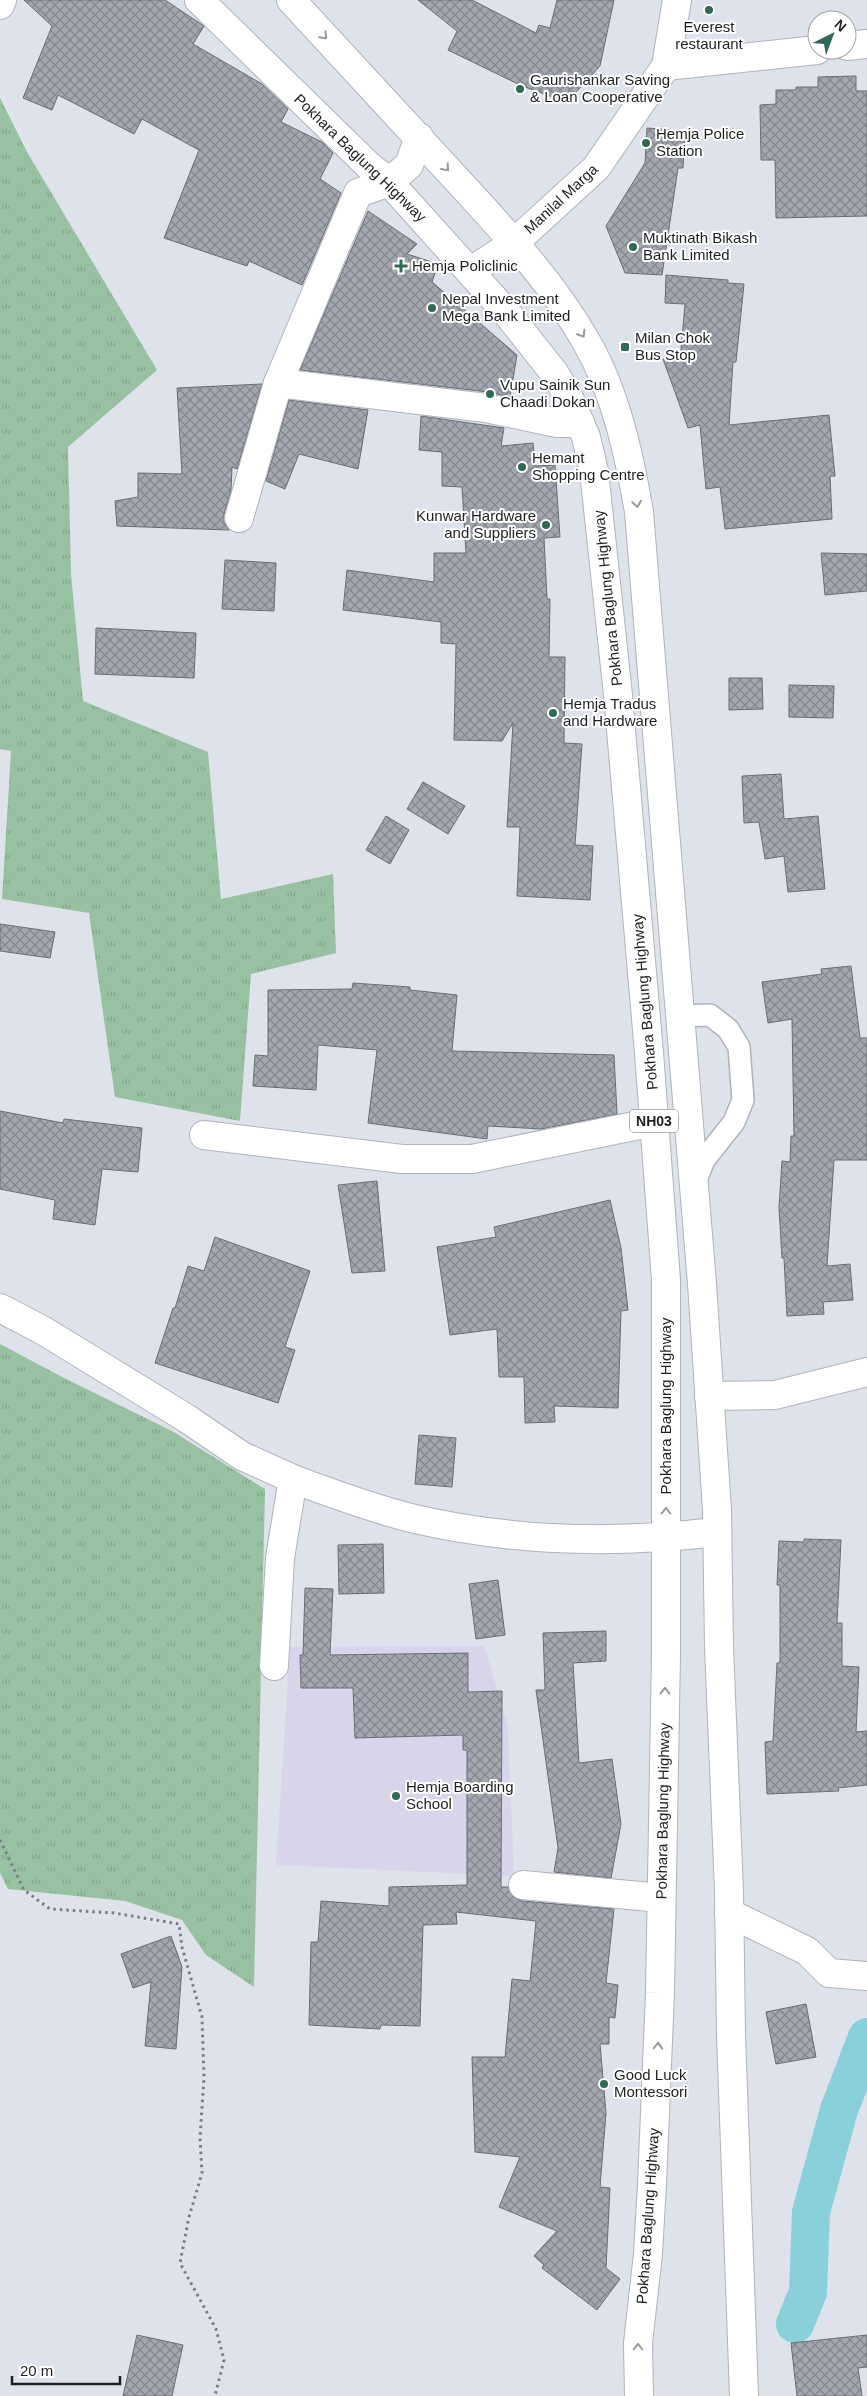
<svg xmlns="http://www.w3.org/2000/svg" width="867" height="2396" viewBox="0 0 867 2396" font-family="Helvetica,sans-serif">
	<style>
		.education { fill: #d8d5eb }
		.grass { fill: url(#grass-tufts) }
		.lines { fill: none; stroke-linecap: round; stroke-linejoin: round }
		.canal { stroke: #88d0da; stroke-width: 38 }
		.building { fill: url(#building-cross-hatch); stroke: #696d74 }
		.lane-casing { stroke: #afb3bb; stroke-width: 24 }
		.street-casing { stroke: #afb3bb; stroke-width: 30 }
		.secondary-casing { stroke: #afb3bb; stroke-width: 30 }
		.highway-casing { stroke: #afb3bb; stroke-width: 30 }
		.path { stroke: #7a7d83; stroke-width: 3; stroke-dasharray: 2.5 4; stroke-linecap: butt }
		.lane { stroke: #fff; stroke-width: 21 }
		.street { stroke: #fff; stroke-width: 28 }
		.secondary { stroke: #fff; stroke-width: 28 }
		.highway { stroke: #fff; stroke-width: 28 }
		.oneway { stroke: #999a9c }
		.poi-dot { fill: #2e6a54; stroke: #fff; stroke-width: 2 }
		.labels { text-anchor: middle; stroke-width: 4; stroke-linejoin: round; paint-order: stroke }
		.shield { fill: #fff; stroke: #616264; stroke-width: 1 }
		.shield-label { font-size: 14px; font-weight: bold; fill: #1d1f22 }
		.poi-label { font-size: 15px; fill: #1d1f22; stroke: #fff; text-anchor: start }
		.street-label { font-size: 15px; fill: #1d1f22; stroke: #fff }
	</style>
	<defs>
		<pattern id="grass-tufts" width="24" height="20" patternUnits="userSpaceOnUse" patternTransform="scale(1.25)"><rect width="24" height="20" fill="#98c1a1"/><path d="M3 7l-1-3M5 7V3M7 7l1-3M15 17l-1-3M17 17v-4M19 17l1-3" fill="none" stroke="#83a58a"/></pattern>
		<pattern id="building-cross-hatch" width="8" height="8" patternUnits="userSpaceOnUse" patternTransform="scale(1.25)"><rect width="8" height="8" fill="#a3a7af"/><path d="M0 0l8 8M0 8l8-8" fill="none" stroke="#84878e"/></pattern>
	</defs>
	<rect width="100%" height="100%" fill="#dee2eb"/>
	<path class="education" d="M484,1646l24,80 6,150 -238,-11 14,-218z"/>
	<g class="grass">
		<path d="M0,98l27,54 130,218 -89,77 3,127 12,127 125,51 13,147 112,-25 3,79 -85,21 -11,147 -125,-24 -26,-184 -87,-14 9,-148 -11,-2z"/>
		<path d="M0,1344l66,35 106,52 93,58 -11,498 -48,-32 -24,-35 -57,-19 -117,-12 -8,-16z"/>
	</g>
	<g class="lines">
		<path class="canal" d="M795,2324l13,-32 3,-80 28,-102 28,-73"/>
	</g>
	<g class="building">
		<path d="M24,0h141l39,26 -11,18 69,40 26,25 -7,13 41,20 11,11 -13,26 21,14 -39,92 -53,-24 -2,5 -83,-28 35,-88 -57,-31 -8,15 -76,-39 -6,15 -29,-12 29,-72z"/>
		<path d="M418,0h54l64,33 3,-8 11,3 7,-28h57l-14,66 -33,36 -45,-16 -74,-36 9,-19z"/>
		<path d="M856,76v15h11v125l-91,2 -1,-58h-14l-1,-55 16,-1v-14h20v-3h22v-10z"/>
		<path d="M647,128l38,3 -2,37h-5l-16,107 -37,-2 -19,-47 39,-63z"/>
		<path d="M368,211l49,33 -10,10 31,10 -6,18 85,73 -7,42 -22,-5 -188,-22z"/>
		<path d="M666,275l62,5v3l16,1 -8,78h-3l-4,63 100,-10 6,61h-5l2,43 -107,10 -5,-42 -14,2 -6,-64 -12,3 -25,-69 17,2 5,-57 -20,-1z"/>
		<path d="M262,384l-25,85 -5,-2 -1,23 -7,24v8l5,8 -112,-4 -2,-25 23,-4v-24l44,1 -5,-86z"/>
		<path d="M289,400l79,10 -10,59 -59,-15 -14,35 -19,-8z"/>
		<path d="M421,416l83,12 -3,18 32,-3 2,23 20,-1 5,72 -16,1 3,61h3l-1,58h16l-1,86 18,1 -7,101 18,1 -3,54 -73,-4 3,-69h-13l6,-104 -11,18 -48,-1 2,-96 -15,-1v-21l-98,-12 4,-40 87,12v-29h32l-4,-66 -20,-1v-34l-23,-2z"/>
		<path d="M821,553l46,1v37l-42,4z"/>
		<path d="M225,560l51,3 -2,48 -52,-2z"/>
		<path d="M96,628l100,5 -2,45 -99,-4z"/>
		<path d="M729,678h33l1,31 -34,1z"/>
		<path d="M789,685l45,1 -1,32 -44,-1z"/>
		<path d="M781,774l3,45 34,-3 7,73 -37,3 -4,-36 -19,3 -6,-37 -15,1 -2,-47z"/>
		<path d="M423,782l42,24 -17,28 -41,-25z"/>
		<path d="M386,816l23,14 -19,34 -24,-14z"/>
		<path d="M0,924l55,8 -5,26 -50,-7z"/>
		<path d="M851,966l9,72h7v122h-33l-7,106 23,-2 3,36 -30,2 1,12 -37,2 -3,-58h-2l-3,-50 3,-47 8,1 1,-26h3l-2,-117 -24,4 -6,-41 60,-8 -1,-5z"/>
		<path d="M353,983l57,4v3l47,5 -5,56 162,4 3,59 -76,15 -53,-3 -1,13 -119,-16 9,-73 -59,-5 -2,45 -63,-4 2,-31 13,1v-66l84,-1z"/>
		<path d="M0,1111l63,12 1,-4 78,9 -4,44 -36,-3 -7,56 -42,-6 2,-19 -55,-11z"/>
		<path d="M377,1181l8,90 -33,2 -14,-88z"/>
		<path d="M610,1200l11,48 7,62 -7,1 -3,97 -64,-2 1,16 -30,1 -1,-46h-25l-2,-48 -47,6 -13,-88 59,-10 -2,-10z"/>
		<path d="M215,1237l95,34 -25,76 10,3 -17,53 -123,-40 18,-55h2l13,-42 16,5z"/>
		<path d="M419,1435l37,3 -4,49 -37,-3z"/>
		<path d="M804,1539l37,1 -4,83h5v43l17,1 -3,65 11,-1v54l-29,3 1,3 -72,3 -2,-52 8,-1 4,-78h3v-78h-3l2,-44 25,1z"/>
		<path d="M383,1544l1,49 -45,1 -1,-49z"/>
		<path d="M498,1580l7,55 -29,4 -7,-55z"/>
		<path d="M305,1588l28,1 -3,66 138,-2v39l34,-1 -1,196h7l6,10 8,4 92,8 -8,74 12,2 -3,33 -6,-1v27h-9l6,69 -6,74 10,1 -4,80 14,11 -23,31 -55,-42 2,-3 -10,-9 23,-25 -58,-24 21,-50 -45,-5 -3,-95h33l7,-78 18,2 6,-60 -80,-9 1,12 -34,1 -3,101 -39,-1 -1,4 -71,-4 2,-83h7l3,-41 68,5v-19l78,-2v-135h-4v-15l-108,3 -2,-50h-52l-1,-33h3z"/>
		<path d="M606,1631v30l-33,2 6,100 33,-4 9,65 -10,54 -57,-6 4,-24 -22,-158h9l-2,-57z"/>
		<path d="M171,1936l11,31 -6,82 -31,-3 6,-64 -18,6 -12,-34z"/>
		<path d="M806,2004l10,53 -40,7 -10,-52z"/>
		<path d="M137,2335l46,10 -11,51h-49z"/>
		<path d="M867,2335v32l-9,1 4,28h-65l-6,-53z"/>
	</g>
	<g class="lines">
		<defs>
			<path id="lane" d="M679,1016l31,-1 18,14 11,18 4,53 -9,22 -30,38 -10,25"/>
			<g id="street">
				<path d="M0,5l2,-5"/>
				<path d="M847,46l20,-2"/>
				<path d="M666,66l151,-16"/>
				<path d="M278,383l208,25 71,15h23"/>
				<path d="M239,518l39,-135 80,-190 31,-11 20,-17 10,-28"/>
				<path d="M204,1135l198,24h70l182,-37"/>
				<path d="M0,1308l44,23 142,87 56,38 51,23 -13,79 -6,108"/>
				<path d="M709,1396l66,-1 92,-23"/>
				<path d="M293,1479c40,15 81,30 122,40 100,23 200,25 301,13"/>
				<path d="M523,1885l138,13"/>
				<path d="M729,1913l78,38 22,22 38,3"/>
			</g>
			<path id="secondary" d="M471,271l43,-28 82,-75 70,-102 11,-66"/>
			<g id="highway">
				<path d="M199,0l170,166 20,16 117,130 49,62 14,24 17,39 8,34 24,224 31,358 17,227v374l-6,339 -8,191 -4,70 -10,89 1,53"/>
				<path d="M291,0c57,61 113,122 169,183 46,50 93,100 127,160 29,51 42,111 52,169l63,772 15,226 2,137 10,244 2,144 13,361"/>
			</g>
		</defs>
		<use href="#lane" class="lane-casing"/>
		<use href="#street" class="street-casing"/>
		<use href="#secondary" class="secondary-casing"/>
		<use href="#highway" class="highway-casing"/>
		<path class="path" d="M0,1840l24,50 26,19 64,4 65,11 3,23 20,70 2,61 -4,60 2,35 -13,44 -9,46 36,66 8,31 -9,36"/>
		<use href="#lane" class="lane"/>
		<use href="#street" class="street"/>
		<use href="#secondary" class="secondary"/>
		<use href="#highway" class="highway"/>
	</g>
	<defs><path id="oneway-chevron" d="M-2-3.5L2.5 0L-2 3.5" fill="none" stroke-width="1.6" stroke-linecap="round" stroke-linejoin="round" transform="scale(1.25)"/></defs>
	<g class="oneway">
		<use href="#oneway-chevron" transform="translate(324 36) rotate(47)"/>
		<use href="#oneway-chevron" transform="translate(446 168) rotate(48)"/>
		<use href="#oneway-chevron" transform="translate(582 334) rotate(58)"/>
		<use href="#oneway-chevron" transform="translate(637 504) rotate(81)"/>
		<use href="#oneway-chevron" transform="translate(666 1511) rotate(-90)"/>
		<use href="#oneway-chevron" transform="translate(665 1691) rotate(-89)"/>
		<use href="#oneway-chevron" transform="translate(658 2046) rotate(-88)"/>
		<use href="#oneway-chevron" transform="translate(638 2347) rotate(-90)"/>
	</g>
	<g class="poi-dot">
		<circle cx="709" cy="10" r="5"/>
		<circle cx="520" cy="89" r="5"/>
		<circle cx="646" cy="143" r="5"/>
		<circle cx="633" cy="247" r="5"/>
		<path d="M398.5 258.5h5v5h5v5h-5v5h-5v-5h-5v-5h5z"/>
		<circle cx="432" cy="308" r="5"/>
		<rect x="620" y="342" width="10" height="10" rx="2.5"/>
		<circle cx="490" cy="394" r="5"/>
		<circle cx="522" cy="467" r="5"/>
		<circle cx="546" cy="525" r="5"/>
		<circle cx="553" cy="713" r="5"/>
		<circle cx="396" cy="1796" r="5"/>
		<circle cx="604" cy="2084" r="5"/>
	</g>
	<g class="labels">
		<rect class="shield" x="630" y="1109.5" width="48" height="23" rx="4"/>
		<g class="shield-label">
			<text x="654" y="1126">NH03</text>
		</g>
		<g class="poi-label">
			<text x="709" y="32" text-anchor="middle">Everest<tspan x="709" dy="17">restaurant</tspan></text>
			<text x="530" y="85">Gaurishankar Saving<tspan x="530" dy="17">&amp; Loan Cooperative</tspan></text>
			<text x="656" y="139">Hemja Police<tspan x="656" dy="17">Station</tspan></text>
			<text x="643" y="243">Muktinath Bikash<tspan x="643" dy="17">Bank Limited</tspan></text>
			<text x="412" y="271">Hemja Policlinic</text>
			<text x="442" y="304">Nepal Investment<tspan x="442" dy="17">Mega Bank Limited</tspan></text>
			<text x="635" y="343">Milan Chok<tspan x="635" dy="17">Bus Stop</tspan></text>
			<text x="500" y="390">Vupu Sainik Sun<tspan x="500" dy="17">Chaadi Dokan</tspan></text>
			<text x="532" y="463">Hemant<tspan x="532" dy="17">Shopping Centre</tspan></text>
			<text x="536" y="521" text-anchor="end">Kunwar Hardware<tspan x="536" dy="17">and Suppliers</tspan></text>
			<text x="563" y="709">Hemja Tradus<tspan x="563" dy="17">and Hardware</tspan></text>
			<text x="406" y="1792">Hemja Boarding<tspan x="406" dy="17">School</tspan></text>
			<text x="614" y="2080">Good Luck<tspan x="614" dy="17">Montessori</tspan></text>
		</g>
		<g class="street-label">
			<text transform="translate(360 158) rotate(44)" y="5">Pokhara Baglung Highway</text>
			<text transform="translate(561 199) rotate(-43)" y="5">Manilal Marga</text>
			<text transform="translate(608 598) rotate(-96)" y="5">Pokhara Baglung Highway</text>
			<text transform="translate(645 1002) rotate(-95)" y="5">Pokhara Baglung Highway</text>
			<text transform="translate(666 1406) rotate(-90)" y="5">Pokhara Baglung Highway</text>
			<text transform="translate(663 1811) rotate(-89)" y="5">Pokhara Baglung Highway</text>
			<text transform="translate(648 2216) rotate(-86)" y="5">Pokhara Baglung Highway</text>
		</g>
	</g>
	<g transform="translate(832 35) rotate(42)"><circle r="24" fill="#ffffff" stroke="#a5a5a7"/>
	<path d="M0-4L9 19L0 12L-9 19Z" fill="#2e6a54"/>
	<text y="-8" font-size="14" font-weight="bold" text-anchor="middle" fill="#1d1f22">N</text>
	</g>
	<path d="M12 2376v8h108v-8" fill="none" stroke="#1d1f22" stroke-width="2.5"/>
	<text x="20" y="2376" font-size="15" fill="#1d1f22" stroke="#ffffff" stroke-width="4" paint-order="stroke">20 m</text>
</svg>
